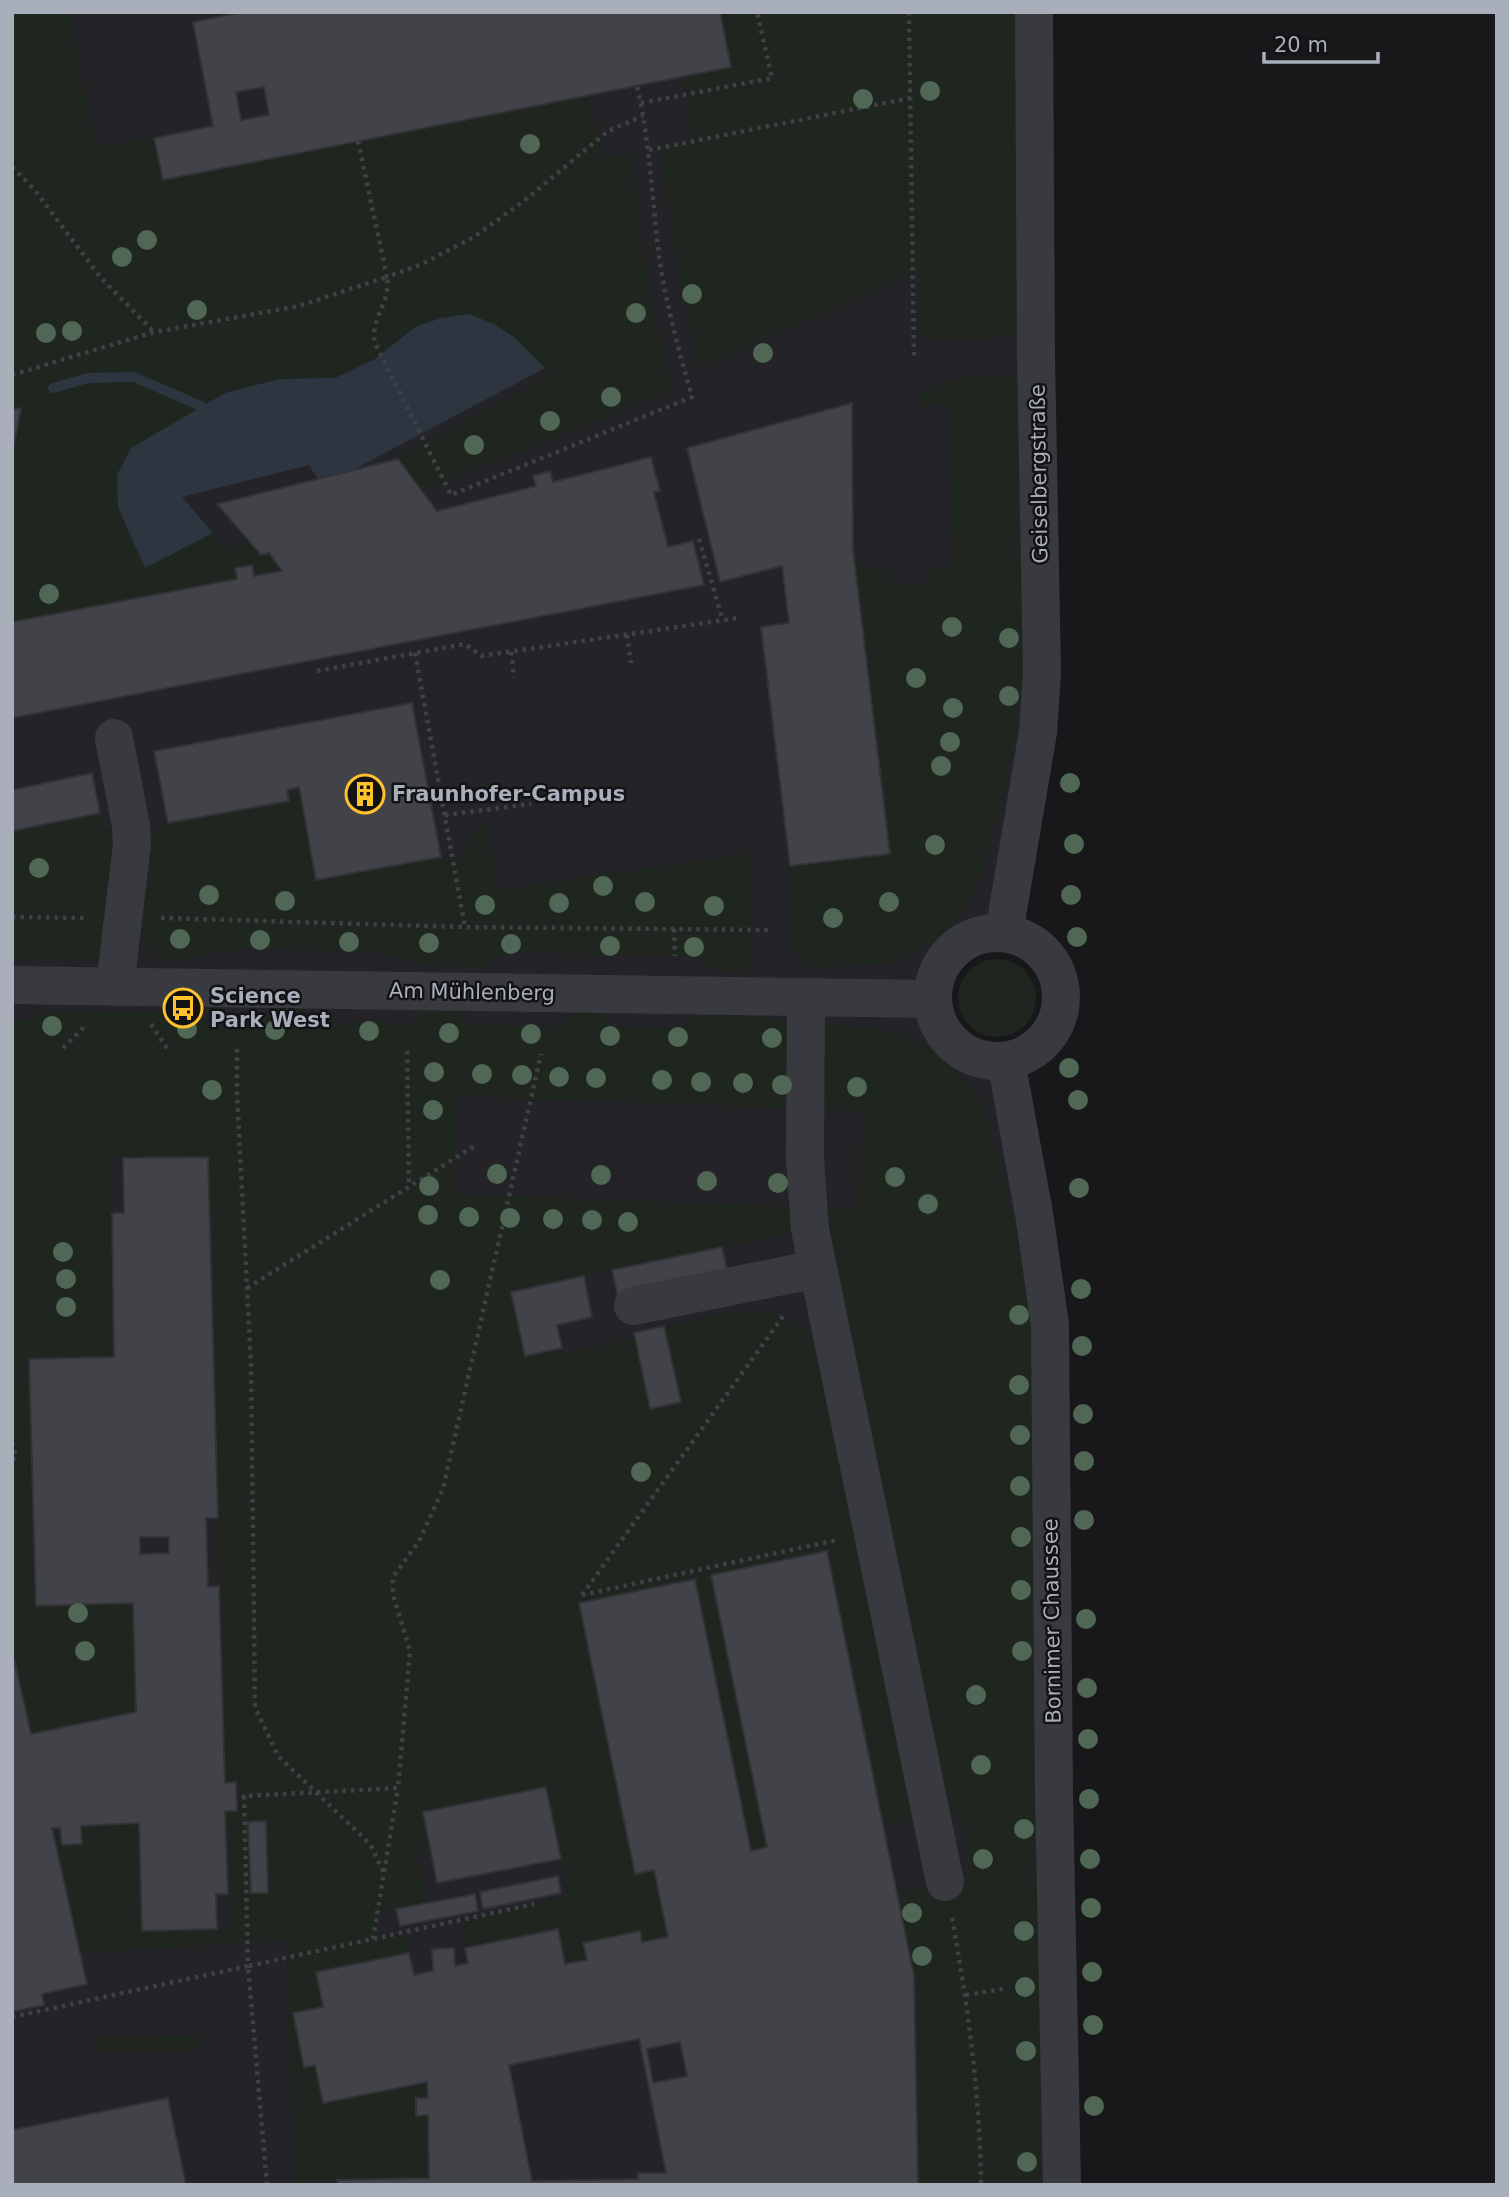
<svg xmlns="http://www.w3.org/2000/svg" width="1509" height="2197" viewBox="0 0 1509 2197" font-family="'DejaVu Sans',sans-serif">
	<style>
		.built { fill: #242428 }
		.green { fill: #1e261f; fill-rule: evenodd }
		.water { fill: #2d3640 }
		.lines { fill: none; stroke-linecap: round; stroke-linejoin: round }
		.stream { stroke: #2d3640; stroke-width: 10 }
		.building { fill: #424348; stroke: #323237; stroke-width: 2; fill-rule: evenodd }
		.path { stroke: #3f4147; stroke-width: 4.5; stroke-dasharray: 3.5 5; stroke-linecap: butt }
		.minor { stroke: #393a40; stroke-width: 38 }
		.tree { fill: #516755 }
		.labels { text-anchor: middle; stroke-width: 5; stroke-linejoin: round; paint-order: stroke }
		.street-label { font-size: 21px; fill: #a9aebb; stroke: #131316 }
		.poi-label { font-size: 21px; font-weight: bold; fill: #a9aebb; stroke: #131316; text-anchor: start }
	</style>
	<rect width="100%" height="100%" fill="#18181b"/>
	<path class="built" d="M12,12h1022l8,662 -51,259 -25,8 -12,8 -10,11 -7,13 -5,26 4,20 7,14 11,12 24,14 13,2 43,151 28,973h-1050z"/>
	<g class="green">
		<path d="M12,12h57l27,134 58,-8 9,42 426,-84 14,63 30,-6c5,80 19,159 40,237l-252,101 -35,-29 164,-87 -5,-7 -165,-14 -5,5 -40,19 -56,1 -54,14 -80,175 68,-35 14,17 19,-12 15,17 8,-2 13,18 -28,5 -3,-11 -16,3 2,11 -225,43z"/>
		<path d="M720,12h293l5,320 -34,7h-63l-2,-68 -219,97c-20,-72 -29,-146 -40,-221l33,-6 -11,-64 49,-10z"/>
		<path d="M977,374l42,5 5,295 -17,109 -29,102 -15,28 -18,20 -48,29 -89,6 -17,-18 -3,-10 2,-74 100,-13 -37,-304 10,20 29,-1v17l34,-1 -2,-17 30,-1 -6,-161 -28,1v-16z"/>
		<path d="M299,787l17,93 125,-23h22l8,-24 16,-10 10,67 256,-37 -1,104 -6,14 -35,-1 -17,-15 -192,-2 -17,14 -57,-1 -38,-11 -35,-4 -113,-2 -33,5 -26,8 -31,-6 -12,-22 14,-99 14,-12 121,-22 -2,-11z"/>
		<path d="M100,813l4,15 9,-1 2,18 -12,116 -91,-2v-128z"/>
		<circle cx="997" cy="998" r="39"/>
		<path d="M275,1006h27l14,16 97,2 15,-15h23l15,16 93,1 16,-14h23l13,15 65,1 17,-14 46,1 124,12 36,6 23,10 44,36 11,17 11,25 36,137 8,52 9,875h-123l-4,-209 -17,-85 76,-15 -14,-65 -75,15 -57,-274 -115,23 55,272 -16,4 -56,-272 -116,24 56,271 19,-4 14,67 -26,5 -2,-11 -56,12 3,17 -22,4 -7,-35 -93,19 -7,-28 111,-24 -23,-108 -123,24 7,38 -13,3 10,50 -50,10 -4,25 32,-6 4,21 -93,19 7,35 -30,7 11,54 11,-3 8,38 104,-21 1,16 -12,1 1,17 11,-1 1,63 -92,2 1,5h-43l-10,-244 -205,12 -28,-125h8l2,17 20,-1 -1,-18 58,-3 3,108 87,-2 -4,-118 12,-1 -1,-27h-11l-17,-625h-96l2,199 -85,2 7,246 97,-2 3,109 -105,22 -19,-84v-630h16l14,-9 143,2 14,7 62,1zM457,1096l405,15 -4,98 -405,-15zM809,1229l11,119c-11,-12 -22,-25 -38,-31 -36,-16 -82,2 -118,9l16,76 -29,7 -16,-71 -71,16 -2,-6 -37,8 -13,-64z"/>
		<path d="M201,2036v14l-107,1v-13z"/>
	</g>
	<path class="water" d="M469,314l27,11 18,12 31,31 -192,102 -35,9 -9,-14 -127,32 31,36 -68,35 -27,-61 -1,-32 14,-27 94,-55 54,-14 56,-1 40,-19 40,-32 26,-9z"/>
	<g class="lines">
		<path class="stream" d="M53,388l35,-10 46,-1 67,29"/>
	</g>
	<g class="building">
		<path d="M242,12h478l11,55 -568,113 -9,-42 59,-12 -20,-104zM264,87l5,28 -28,5 -5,-28z"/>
		<path d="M852,403l1,146 37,305 -100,12 -29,-239 28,-4 -7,-57 -62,16 -33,-134z"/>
		<path d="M21,408l-9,47v-45z"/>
		<path d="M651,457l9,34 -6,1 14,55 25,-6 11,44 -692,133v-96l225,-43 -2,-11 17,-3 2,11 28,-5 -13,-18 -8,2 -44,-51 181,-45 39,52 99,-25 -3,-10 17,-5 3,11z"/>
		<path d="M412,703l29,154 -125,23 -17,-93 -12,3 2,11 -121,22 -14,-72z"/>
		<path d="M92,773l8,40 -88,18v-41z"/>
		<path d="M208,1157l10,361h-12l2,69 11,-1 6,197 11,-1 1,29h-12l3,83h-12l1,35 -75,2 -3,-108 -58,3 1,18 -20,1 -2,-17h-8l35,156 -45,10 2,11 -32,7v-362l19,84 105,-22 -3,-109 -97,3 -7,-247 85,-2 -2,-144h12l-1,-55zM140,1537h29v16l-29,1z"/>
		<path d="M722,1247l7,31 -110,24 -7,-32z"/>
		<path d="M584,1276l8,41 -35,8 5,23 -37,8 -14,-64z"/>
		<path d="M664,1326l17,76 -31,7 -16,-76z"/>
		<path d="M827,1551l87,425 4,209h-580l-1,-5 92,-2 -1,-63 -12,1v-18h12l-1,-16 -104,21 -8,-38 -11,3 -11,-55 30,-6 -7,-35 93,-19 5,22 19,-4 -1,-22 22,-1 1,18 13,-3 -3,-15 93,-19 7,35 22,-4 -4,-17 57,-12 2,11 26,-5 -14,-67 -19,4 -56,-271 116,-24 56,272 16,-4 -56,-272zM639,2039l27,134h-28v6l-106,2 -23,-116zM680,2042l7,34 -34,7 -6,-34z"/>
		<path d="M546,1787l15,72 -124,24 -14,-71z"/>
		<path d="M266,1821l2,72h-17l-3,-71z"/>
		<path d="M558,1876l3,17 -78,16 -3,-17z"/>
		<path d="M475,1894l3,17 -78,15 -4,-17z"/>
		<path d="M168,2098l18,87h-174v-55z"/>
	</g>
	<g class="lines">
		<g class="path">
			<path d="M909,12l5,347"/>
			<path d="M641,103l131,-25 -15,-66"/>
			<path d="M358,141l29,136 33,-12 54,-28 51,-37 83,-69 35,-15"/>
			<path d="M649,150l261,-52"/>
			<path d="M12,167l22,22 67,89 53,54"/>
			<path d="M12,375l142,-43 145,-26 88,-29c4,26 -17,41 -12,66l76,152 241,-98c-13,-46 -26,-93 -33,-141 -7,-57 -9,-114 -22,-170"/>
			<path d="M699,539l24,82"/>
			<path d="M627,635l4,28"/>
			<path d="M511,652l3,26"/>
			<path d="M415,653l50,274"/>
			<path d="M317,671l148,-27 16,12 257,-38"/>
			<path d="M445,815l86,-11"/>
			<path d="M12,917l73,1"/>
			<path d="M161,918l304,9 304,3"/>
			<path d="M674,929l1,27"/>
			<path d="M151,1024l17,26"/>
			<path d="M63,1048l24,-24"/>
			<path d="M237,1049v45l14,271 4,342 23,49 92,88 14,29"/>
			<path d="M407,1051l2,134"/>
			<path d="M247,1288l229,-143"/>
			<path d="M12,1442l4,16 -4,1"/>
			<path d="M582,1595l202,-280"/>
			<path d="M582,1595l255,-55"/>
			<path d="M952,1918c16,89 28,176 29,267"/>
			<path d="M373,1939l25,-151"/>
			<path d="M966,1995l42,-7"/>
			<path d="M12,2017l236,-51 -4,-170 154,-8 12,-137 -17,-56v-18l26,-36 24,-52 98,-435"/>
			<path d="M267,2185l-19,-219 286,-62"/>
		</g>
		<g class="minor">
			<path d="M114,738l17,88 1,18 -17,143"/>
			<path d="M1004,933l34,-201 4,-58 -6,-318 -2,-344"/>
			<circle cx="997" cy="997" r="64"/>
			<path d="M12,985l920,14"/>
			<path d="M806,997l-1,162 5,70 135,653"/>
			<path d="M1006,1061l28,152 16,112 4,470 8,390"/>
			<path d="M633,1306l184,-37"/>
		</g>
	</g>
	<g class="tree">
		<circle cx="930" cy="91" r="10"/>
		<circle cx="863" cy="99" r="10"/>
		<circle cx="530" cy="144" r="10"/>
		<circle cx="147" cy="240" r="10"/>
		<circle cx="122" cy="257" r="10"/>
		<circle cx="692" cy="294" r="10"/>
		<circle cx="197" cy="310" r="10"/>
		<circle cx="636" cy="313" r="10"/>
		<circle cx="72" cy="331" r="10"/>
		<circle cx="46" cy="333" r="10"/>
		<circle cx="763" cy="353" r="10"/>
		<circle cx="611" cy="397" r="10"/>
		<circle cx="550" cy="421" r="10"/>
		<circle cx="474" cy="445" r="10"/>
		<circle cx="49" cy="594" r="10"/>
		<circle cx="952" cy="627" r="10"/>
		<circle cx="1009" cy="638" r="10"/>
		<circle cx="916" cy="678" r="10"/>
		<circle cx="1009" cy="696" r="10"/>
		<circle cx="953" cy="708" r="10"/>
		<circle cx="950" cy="742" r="10"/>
		<circle cx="941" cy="766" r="10"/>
		<circle cx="1070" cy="783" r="10"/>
		<circle cx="1074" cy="844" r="10"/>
		<circle cx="935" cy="845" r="10"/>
		<circle cx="39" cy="868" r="10"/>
		<circle cx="603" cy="886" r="10"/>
		<circle cx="209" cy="895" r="10"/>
		<circle cx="1071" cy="895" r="10"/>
		<circle cx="285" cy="901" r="10"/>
		<circle cx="645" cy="902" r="10"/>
		<circle cx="889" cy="902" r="10"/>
		<circle cx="559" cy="903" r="10"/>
		<circle cx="485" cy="905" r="10"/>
		<circle cx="714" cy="906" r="10"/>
		<circle cx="833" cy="918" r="10"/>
		<circle cx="1077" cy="937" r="10"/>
		<circle cx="180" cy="939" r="10"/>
		<circle cx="260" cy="940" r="10"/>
		<circle cx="349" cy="942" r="10"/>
		<circle cx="429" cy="943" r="10"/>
		<circle cx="511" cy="944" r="10"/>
		<circle cx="610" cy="946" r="10"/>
		<circle cx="694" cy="947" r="10"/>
		<circle cx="52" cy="1026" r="10"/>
		<circle cx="187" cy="1029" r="10"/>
		<circle cx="275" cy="1030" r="10"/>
		<circle cx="369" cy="1031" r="10"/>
		<circle cx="449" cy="1033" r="10"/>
		<circle cx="531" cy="1034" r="10"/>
		<circle cx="610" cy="1036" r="10"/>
		<circle cx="678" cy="1037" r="10"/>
		<circle cx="772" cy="1038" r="10"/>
		<circle cx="1069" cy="1068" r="10"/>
		<circle cx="434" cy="1072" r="10"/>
		<circle cx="482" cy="1074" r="10"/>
		<circle cx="522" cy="1075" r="10"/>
		<circle cx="559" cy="1077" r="10"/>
		<circle cx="596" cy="1078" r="10"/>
		<circle cx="662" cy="1080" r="10"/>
		<circle cx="701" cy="1082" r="10"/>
		<circle cx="743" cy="1083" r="10"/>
		<circle cx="782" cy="1085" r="10"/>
		<circle cx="857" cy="1087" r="10"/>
		<circle cx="212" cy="1090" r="10"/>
		<circle cx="1078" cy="1100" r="10"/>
		<circle cx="433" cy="1110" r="10"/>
		<circle cx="497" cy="1174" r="10"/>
		<circle cx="601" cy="1175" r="10"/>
		<circle cx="895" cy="1177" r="10"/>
		<circle cx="707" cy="1181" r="10"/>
		<circle cx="778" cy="1183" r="10"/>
		<circle cx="429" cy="1186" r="10"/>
		<circle cx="1079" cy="1188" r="10"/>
		<circle cx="928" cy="1204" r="10"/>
		<circle cx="428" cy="1215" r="10"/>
		<circle cx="469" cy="1217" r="10"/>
		<circle cx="510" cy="1218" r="10"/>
		<circle cx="553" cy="1219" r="10"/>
		<circle cx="592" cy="1220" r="10"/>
		<circle cx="628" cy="1222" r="10"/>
		<circle cx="63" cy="1252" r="10"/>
		<circle cx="66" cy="1279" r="10"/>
		<circle cx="440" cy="1280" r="10"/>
		<circle cx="1081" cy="1289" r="10"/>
		<circle cx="66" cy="1307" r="10"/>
		<circle cx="1019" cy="1315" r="10"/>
		<circle cx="1082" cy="1346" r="10"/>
		<circle cx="1019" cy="1385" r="10"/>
		<circle cx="1083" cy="1414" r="10"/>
		<circle cx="1020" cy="1435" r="10"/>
		<circle cx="1084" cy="1461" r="10"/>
		<circle cx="641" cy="1472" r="10"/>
		<circle cx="1020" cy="1486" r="10"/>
		<circle cx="1084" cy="1520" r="10"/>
		<circle cx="1021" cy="1537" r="10"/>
		<circle cx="1021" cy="1590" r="10"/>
		<circle cx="78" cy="1613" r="10"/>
		<circle cx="1086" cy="1619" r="10"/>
		<circle cx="85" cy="1651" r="10"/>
		<circle cx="1022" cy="1651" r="10"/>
		<circle cx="1087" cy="1688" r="10"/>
		<circle cx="976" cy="1695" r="10"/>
		<circle cx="1088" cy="1739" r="10"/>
		<circle cx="981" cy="1765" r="10"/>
		<circle cx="1089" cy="1799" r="10"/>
		<circle cx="1024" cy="1829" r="10"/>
		<circle cx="983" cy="1859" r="10"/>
		<circle cx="1090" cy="1859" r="10"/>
		<circle cx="1091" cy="1908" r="10"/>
		<circle cx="912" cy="1913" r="10"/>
		<circle cx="1024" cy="1931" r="10"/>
		<circle cx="922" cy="1956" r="10"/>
		<circle cx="1092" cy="1972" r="10"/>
		<circle cx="1025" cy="1987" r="10"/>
		<circle cx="1093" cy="2025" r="10"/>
		<circle cx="1026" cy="2051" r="10"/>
		<circle cx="1094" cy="2106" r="10"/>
		<circle cx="1027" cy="2162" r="10"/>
	</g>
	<defs>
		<symbol id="building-ring" viewBox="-11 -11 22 22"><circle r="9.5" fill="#131316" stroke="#ffc22c" stroke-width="1.5"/><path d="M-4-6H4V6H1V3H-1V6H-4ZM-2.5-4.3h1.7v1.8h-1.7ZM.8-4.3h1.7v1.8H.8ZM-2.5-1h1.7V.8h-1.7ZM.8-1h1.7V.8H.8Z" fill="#ffc22c"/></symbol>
		<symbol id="bus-ring" viewBox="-11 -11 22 22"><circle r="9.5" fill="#131316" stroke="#ffc22c" stroke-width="1.5"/><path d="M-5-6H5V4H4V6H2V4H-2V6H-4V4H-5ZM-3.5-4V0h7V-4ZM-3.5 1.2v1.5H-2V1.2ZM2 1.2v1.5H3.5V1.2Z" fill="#ffc22c"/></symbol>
	</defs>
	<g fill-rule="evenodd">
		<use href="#building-ring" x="343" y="772" width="44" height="44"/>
		<use href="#bus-ring" x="161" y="986" width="44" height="44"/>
	</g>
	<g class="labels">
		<g class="street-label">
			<text transform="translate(1039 474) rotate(-91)" y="7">Geiselbergstraße</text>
			<text transform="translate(472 992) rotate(1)" y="7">Am Mühlenberg</text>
			<text transform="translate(1052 1621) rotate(-91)" y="7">Bornimer Chaussee</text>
		</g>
		<g class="poi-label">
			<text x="392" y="801">Fraunhofer-Campus</text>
			<text x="210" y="1003">Science<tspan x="210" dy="24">Park West</tspan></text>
		</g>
	</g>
	<rect width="1509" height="2197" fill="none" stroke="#a9aebb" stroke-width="28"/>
	<path d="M1264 52v10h114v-10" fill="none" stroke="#a9aebb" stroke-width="3.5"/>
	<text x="1274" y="52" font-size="21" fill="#a9aebb" stroke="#131316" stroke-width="5" paint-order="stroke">20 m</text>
</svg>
